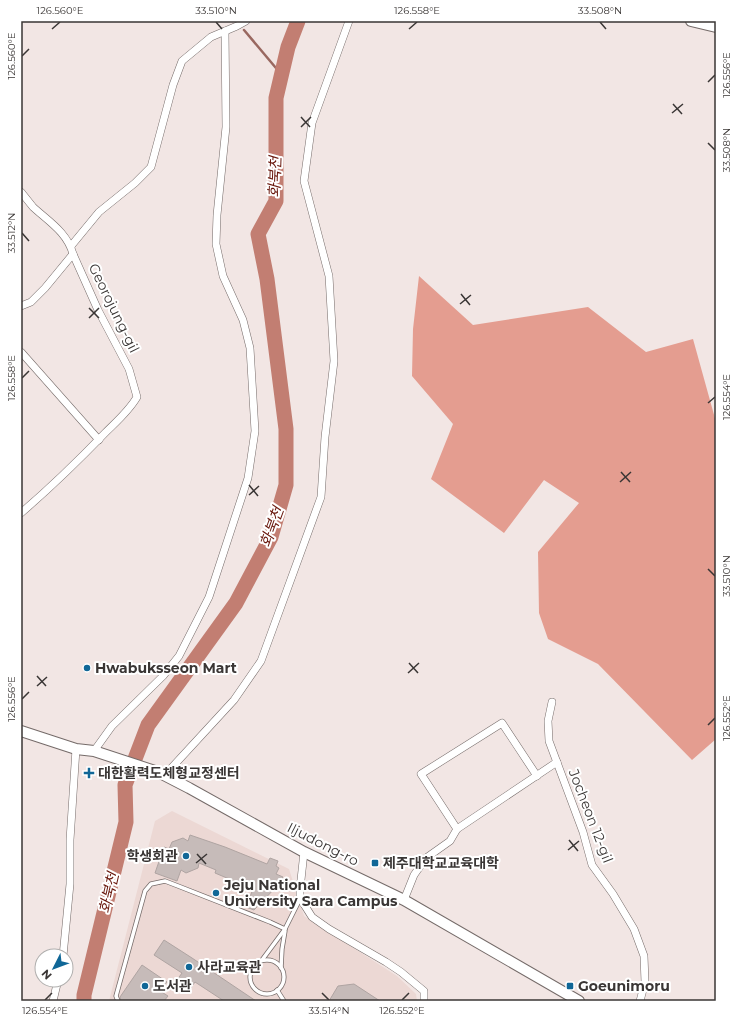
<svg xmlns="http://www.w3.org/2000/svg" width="737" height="1022" viewBox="0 0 737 1022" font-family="Montserrat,'Noto Sans KR',sans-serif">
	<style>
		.built { fill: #ecd8d4 }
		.forest { fill: #e49d90 }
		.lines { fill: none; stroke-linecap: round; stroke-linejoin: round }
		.stream { stroke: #996860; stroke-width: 2.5 }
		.river { stroke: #c27e72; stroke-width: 15 }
		.building { fill: #c6bbb9; stroke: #afa4a2 }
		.lane-casing { stroke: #756b69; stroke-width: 5 }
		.street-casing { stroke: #756b69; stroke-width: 8 }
		.secondary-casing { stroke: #756b69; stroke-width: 12 }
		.lane { stroke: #fff; stroke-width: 3.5 }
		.street { stroke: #fff; stroke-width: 7 }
		.secondary { stroke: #fff; stroke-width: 10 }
		.ticks { fill: none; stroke: #3a3635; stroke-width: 1.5 }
		.poi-dot { fill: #106797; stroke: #fff; stroke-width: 1.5 }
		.labels { text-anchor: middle; stroke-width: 4; stroke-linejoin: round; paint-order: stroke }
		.street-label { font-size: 14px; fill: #3a3635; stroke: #fff }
		.poi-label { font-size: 14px; font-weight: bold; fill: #3a3635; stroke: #fff; text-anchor: start }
		.water-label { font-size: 15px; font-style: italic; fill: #68160b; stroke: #fff }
		.neatline { fill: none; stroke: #3a3635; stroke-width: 1.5 }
		.ticks-label { font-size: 10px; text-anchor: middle; fill: #3a3635 }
	</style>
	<rect width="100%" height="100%" fill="#f2e6e4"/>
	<path class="built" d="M172,811l117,58 15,47 93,60 19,18 1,7h-308l46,-180z"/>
	<path class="forest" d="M419,276l54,49 115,-18 58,45 47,-13 23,83v317l-24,21 -94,-96 -50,-25 -9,-26 -1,-61 41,-49 -35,-23 -40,53 -73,-54 22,-55 -41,-48 1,-47z"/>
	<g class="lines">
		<path class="stream" d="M244,30l37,44"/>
		<path class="river" d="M84,1001v-6l42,-173 -1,-37 23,-60 88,-122 35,-66 15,-52v-56l-19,-150 -9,-45 18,-33v-103l12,-51 10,-26"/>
	</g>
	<g class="building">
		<path d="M190,835l35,12 42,17 3,-6 8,3 -2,5 3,2 -3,6 7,3 -4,7 -25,26 -8,-3 7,-18 -38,-16 1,-3 -17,-7 -1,5 -12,5 -5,-3 -4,11 -22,-8 9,-26 5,2 3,-7 11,-4 5,3z"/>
		<path d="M164,940l28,18 64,43h-32l-29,-19 -5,7 -13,-9 5,-7 -28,-18z"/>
		<path d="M142,965l25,17 -7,9 8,5 -4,5h-43l-1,-4z"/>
		<path d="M354,984l26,17h-51l9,-15z"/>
	</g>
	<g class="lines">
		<defs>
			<g id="lane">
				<path d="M262,960l23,-31 15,-30"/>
				<circle cx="267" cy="977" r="17"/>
				<path d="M281,968l1,-19 3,-18"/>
				<path d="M277,990l7,11"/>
				<path d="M118,1001l-2,-5 29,-105 6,-7 14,-3 13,5 92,36 15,7"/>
			</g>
			<g id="street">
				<path d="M21,192c4,5 8,10 12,15 15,14 34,25 40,47l25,56 31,59 8,28c-8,14 -21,25 -32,36 -27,28 -55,55 -84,80"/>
				<path d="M71,246l28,-34 36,-29 16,-16 22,-82 9,-24 29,-24 26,-11 9,-5"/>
				<path d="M21,306l10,-4 14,-14 28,-34"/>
				<path d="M21,352l78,88"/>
				<path d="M552,702l-4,19 1,20 34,91 9,33 21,29 21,35 10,27 1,26 -5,19"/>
				<path d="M94,751l18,-25 51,-50 16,-20 30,-59 39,-119 7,-47 -5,-83 -7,-28 -20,-44 -7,-32 1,-29 9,-88 -1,-96"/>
				<path d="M164,776l70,-76 27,-39 60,-164 4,-60 9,-76 -5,-85 -25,-95 8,-58 37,-102"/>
				<path d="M457,829l-36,-55 81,-51 35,53"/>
				<path d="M304,852l-4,37v9l12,19 17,12 57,33 15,10 23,19v10"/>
				<path d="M404,900l10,-25 12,-17 24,-17 7,-12 100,-67"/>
				<path d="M63,956l7,-72v-44l6,-91"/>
				<path d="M53,1001l5,-21"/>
			</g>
			<g id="secondary">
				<path d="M691,21l25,6"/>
				<path d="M21,731l55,18 18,2 64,21 31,16 115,64 100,48 175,101"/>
			</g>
		</defs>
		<use href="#lane" class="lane-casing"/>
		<use href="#street" class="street-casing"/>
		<use href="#secondary" class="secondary-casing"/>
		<use href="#lane" class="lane"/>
		<use href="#street" class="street"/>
		<use href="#secondary" class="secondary"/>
	</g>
	<path class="ticks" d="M216,22l6,7M600,22l6,7M52,29l8,-7M409,29l8,-7M22,56l7,-7M708,82l7,-7M673,104l9,10M672,113l11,-9M301,117l9,10M301,127l10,-10M708,143l7,7M22,233l7,8M461,294l9,11M460,304l11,-9M89,308l10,10M89,318l10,-10M22,378l7,-7M708,403l7,-6M621,472l9,10M620,482l11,-10M249,485l9,11M249,495l10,-9M708,569l7,7M409,663l9,10M408,673l11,-10M37,676l9,10M37,686l10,-9M22,699l7,-7M708,725l7,-7M569,840l9,11M568,850l11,-9M197,854l9,10M196,863l11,-9M322,993l7,7M45,1000l7,-7M402,1000l7,-7"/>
	<g class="poi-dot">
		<circle cx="87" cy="668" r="4"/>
		<path d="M87 767h4v4h4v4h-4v4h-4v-4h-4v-4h4z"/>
		<circle cx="186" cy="856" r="4"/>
		<rect x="371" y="859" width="8" height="8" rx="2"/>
		<circle cx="216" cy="893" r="4"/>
		<circle cx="189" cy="967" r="4"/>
		<circle cx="145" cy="986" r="4"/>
		<rect x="566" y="982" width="8" height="8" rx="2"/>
	</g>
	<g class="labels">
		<g class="street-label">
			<text transform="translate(114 308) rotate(64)" y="5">Georojung-gil</text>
			<text transform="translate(591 816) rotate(69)" y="5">Jocheon 12-gil</text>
			<text transform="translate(323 844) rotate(27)" y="5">Iljudong-ro</text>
		</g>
		<g class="poi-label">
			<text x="95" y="673">Hwabuksseon Mart</text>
			<text x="98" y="778">대한활력도체형교정센터</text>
			<text x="178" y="861" text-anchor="end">학생회관</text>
			<text x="383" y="868">제주대학교교육대학</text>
			<text x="224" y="890">Jeju National<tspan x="224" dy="16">University Sara Campus</tspan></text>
			<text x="197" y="972">사라교육관</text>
			<text x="153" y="991">도서관</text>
			<text x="578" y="991">Goeunimoru</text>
		</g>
		<g class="water-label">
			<text transform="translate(275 177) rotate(-88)" y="5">화북천</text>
			<text transform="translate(272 527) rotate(-70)" y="5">화북천</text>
			<text transform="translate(109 893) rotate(-77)" y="5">화북천</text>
		</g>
	</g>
	<rect width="737" height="1022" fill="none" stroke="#ffffff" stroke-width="44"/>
	<g transform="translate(54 968) rotate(228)"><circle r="19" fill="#ffffff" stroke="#b0afae"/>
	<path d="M0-3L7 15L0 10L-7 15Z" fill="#106797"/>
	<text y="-6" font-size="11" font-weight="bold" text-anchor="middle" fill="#3a3635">N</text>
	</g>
	<rect x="22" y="22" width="693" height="978" class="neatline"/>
	<g class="ticks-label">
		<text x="60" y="14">126.560°E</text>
		<text x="216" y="14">33.510°N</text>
		<text x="417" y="14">126.558°E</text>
		<text x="600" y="14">33.508°N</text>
		<text transform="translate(11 56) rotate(-90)" y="4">126.560°E</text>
		<text transform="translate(726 75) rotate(-90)" y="4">126.556°E</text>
		<text transform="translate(726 150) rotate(-90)" y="4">33.508°N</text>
		<text transform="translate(11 233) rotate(-90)" y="4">33.512°N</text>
		<text transform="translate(11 378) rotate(-90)" y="4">126.558°E</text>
		<text transform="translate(726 397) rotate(-90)" y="4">126.554°E</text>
		<text transform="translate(726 576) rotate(-90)" y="4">33.510°N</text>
		<text transform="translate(11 699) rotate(-90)" y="4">126.556°E</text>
		<text transform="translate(726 718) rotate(-90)" y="4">126.552°E</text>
		<text x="45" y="1014">126.554°E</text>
		<text x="329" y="1014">33.514°N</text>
		<text x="402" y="1014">126.552°E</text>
	</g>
</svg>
